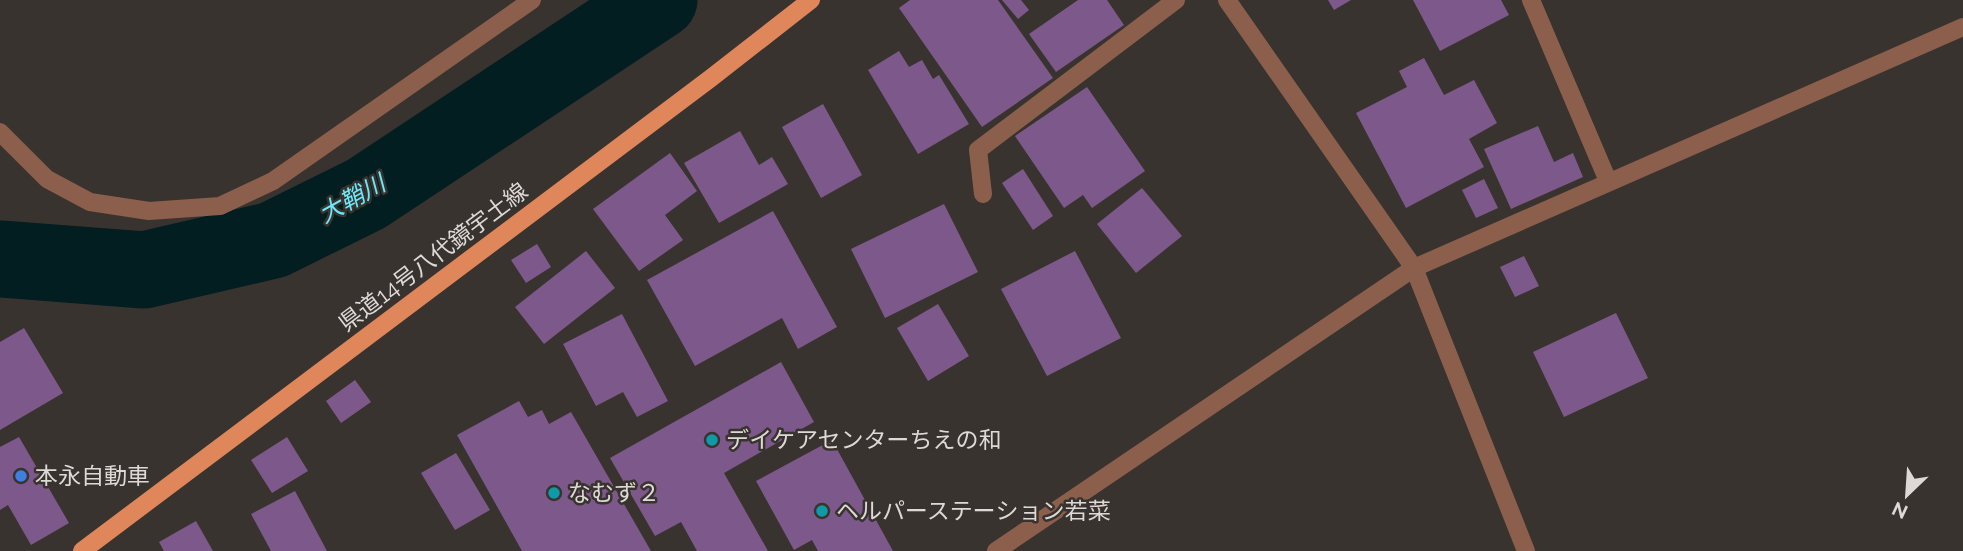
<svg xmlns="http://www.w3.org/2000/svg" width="1963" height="551" viewBox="0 0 1963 551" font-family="Raleway,'Noto Sans JP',sans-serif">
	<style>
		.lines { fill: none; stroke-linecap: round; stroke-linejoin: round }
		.river { stroke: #021e21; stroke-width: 77 }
		.building { fill: #7c598a }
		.service { stroke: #8b5f4b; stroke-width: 18 }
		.minor { stroke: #8b5f4b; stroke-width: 18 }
		.primary { stroke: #df875b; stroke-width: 18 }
		.culture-dot { fill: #0f9aa8; stroke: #39332f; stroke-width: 2.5 }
		.shop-dot { fill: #3f7fe0; stroke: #39332f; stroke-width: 2.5 }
		.labels { text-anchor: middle; stroke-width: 5; stroke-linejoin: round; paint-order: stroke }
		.street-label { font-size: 23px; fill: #dcd9d6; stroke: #39332f }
		.poi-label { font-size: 23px; fill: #dcd9d6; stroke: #39332f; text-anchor: start }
		.water-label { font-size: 24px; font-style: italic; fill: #6aebfc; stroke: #39332f }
	</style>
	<rect width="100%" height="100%" fill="#39332f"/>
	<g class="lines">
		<path class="river" d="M0,259l144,11 129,-30 93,-46 293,-194"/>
	</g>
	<g class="building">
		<path d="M910,0h88l55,78 -71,49 -83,-119z"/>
		<path d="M1002,0h19l8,10 -11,9z"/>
		<path d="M1078,0h29l17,25 -68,47 -27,-38z"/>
		<path d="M1328,0h23l-17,10z"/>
		<path d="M1413,0h88l8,15 -69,36z"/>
		<path d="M899,51l10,16 13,-7 11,19 6,-4 30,49 -51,30 -50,-84z"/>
		<path d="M1424,58l20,37 30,-15 23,43 -28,16 15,28 -78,41 -50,-95 51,-26 -8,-16z"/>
		<path d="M1087,87l58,84 -53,37 -9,-13 -19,13 -49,-72z"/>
		<path d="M823,104l39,71 -41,23 -39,-71z"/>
		<path d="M1538,126l16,36 19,-9 10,24 -72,32 -27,-60z"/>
		<path d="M740,131l19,34 13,-8 16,27 -69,39 -35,-60z"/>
		<path d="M670,153l27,38 -32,24 18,25 -44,31 -46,-62z"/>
		<path d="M1023,169l30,47 -20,14 -31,-47z"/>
		<path d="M1484,179l14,29 -22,10 -14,-28z"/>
		<path d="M1142,188l40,48 -46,37 -39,-49z"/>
		<path d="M944,204l34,68 -93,46 -34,-69z"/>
		<path d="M773,211l64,116 -39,22 -16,-31 -87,48 -48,-86z"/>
		<path d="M537,244l14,23 -25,16 -15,-23z"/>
		<path d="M586,251l29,37 -71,56 -29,-37z"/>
		<path d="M1075,251l46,87 -74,38 -46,-87z"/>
		<path d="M1524,256l15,30 -24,11 -15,-30z"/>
		<path d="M938,304l31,52 -41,25 -31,-53z"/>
		<path d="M1616,313l32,65 -84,39 -31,-65z"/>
		<path d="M622,314l46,87 -31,16 -14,-25 -27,14 -33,-62z"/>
		<path d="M24,328l39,65 -63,37v-88z"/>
		<path d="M781,362l33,60 -90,51 44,78h-71l-16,-29 -26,14 -45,-78z"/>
		<path d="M355,380l16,22 -30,21 -15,-22z"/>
		<path d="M519,401l9,16 14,-7 7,14 22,-12 80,139h-129l-65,-116z"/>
		<path d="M19,437l50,86 -38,22 -23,-40 -8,5v-63z"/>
		<path d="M287,437l21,34 -36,22 -21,-33z"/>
		<path d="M832,440l61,111h-75l-6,-11 -18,10 -38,-69z"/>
		<path d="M456,453l34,57 -35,20 -34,-57z"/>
		<path d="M295,491l32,60h-56l-20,-37z"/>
		<path d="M196,521l17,30h-49l-5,-9z"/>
	</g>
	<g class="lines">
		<g class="service">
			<path d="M1531,0l77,181"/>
			<path d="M983,194l-5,-44 198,-150"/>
		</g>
		<g class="minor">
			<path d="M1227,0l187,268 112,283"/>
			<path d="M0,132l47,47 43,23 59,9 71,-5 53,-25 259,-181"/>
			<path d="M996,551l418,-283 549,-241"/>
		</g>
		<path class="primary" d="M82,551l629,-473 100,-78"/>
	</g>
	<g class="culture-dot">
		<circle cx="712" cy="440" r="7"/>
		<circle cx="554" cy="493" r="7"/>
		<circle cx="822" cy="511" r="7"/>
	</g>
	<circle class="shop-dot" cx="21" cy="476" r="7"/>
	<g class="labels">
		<g class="street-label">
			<text transform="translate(433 257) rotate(-37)" y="8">県道14号八代鏡宇土線</text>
		</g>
		<g class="poi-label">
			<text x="726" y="448">デイケアセンターちえの和</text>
			<text x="35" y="484">本永自動車</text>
			<text x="568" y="501">なむず２</text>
			<text x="836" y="519">ヘルパーステーション若菜</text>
		</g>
		<g class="water-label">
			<text transform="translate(352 199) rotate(-29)" y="8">大鞘川</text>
		</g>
	</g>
	<g transform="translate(1907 495) rotate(205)" stroke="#39332f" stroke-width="5" paint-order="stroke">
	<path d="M0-5L12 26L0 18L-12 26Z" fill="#dcd9d6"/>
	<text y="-10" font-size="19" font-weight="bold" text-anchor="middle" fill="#dcd9d6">N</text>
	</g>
</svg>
